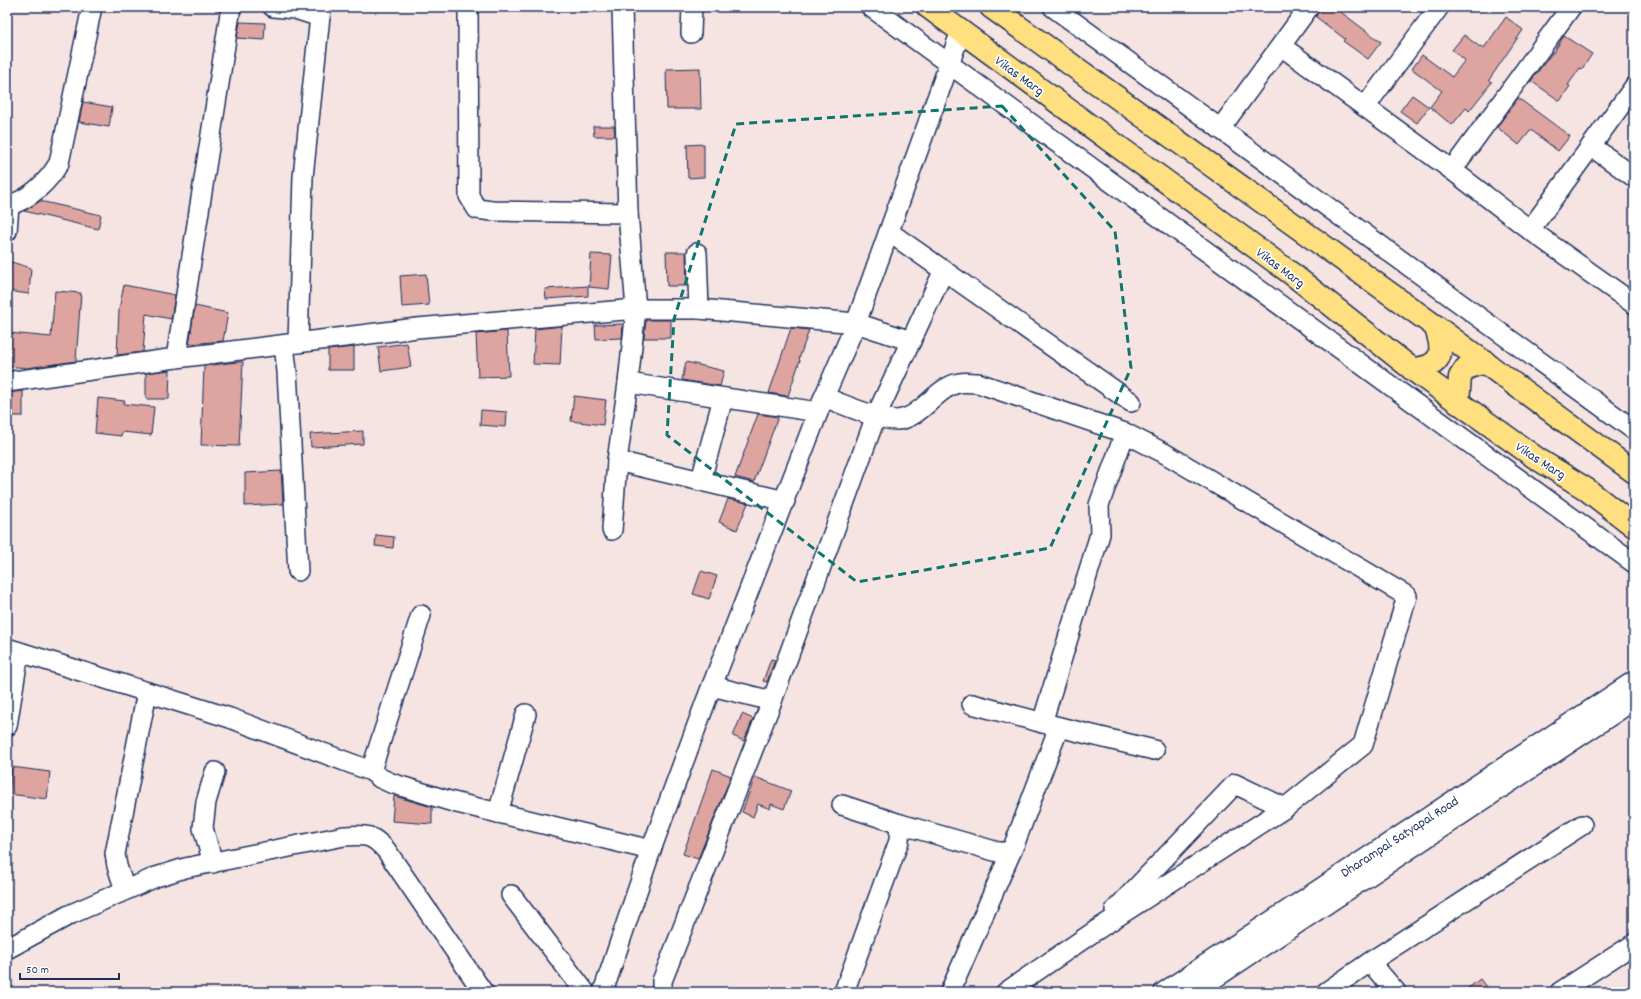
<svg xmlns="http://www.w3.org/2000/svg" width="1641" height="999" viewBox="0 0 1641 999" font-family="Dekko,sans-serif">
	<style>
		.building { fill: #dea49f; stroke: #1b2f5e }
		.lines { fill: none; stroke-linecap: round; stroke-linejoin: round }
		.minor-casing { stroke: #1b2f5e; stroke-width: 22 }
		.major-casing { stroke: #1b2f5e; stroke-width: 25 }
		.minor { stroke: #fff; stroke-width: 19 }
		.major { stroke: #ffdf80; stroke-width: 22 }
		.marked { fill: none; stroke: #0f766e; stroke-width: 3; stroke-dasharray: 8 5; stroke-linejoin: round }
		.labels { text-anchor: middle; stroke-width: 3.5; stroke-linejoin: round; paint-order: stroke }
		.street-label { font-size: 14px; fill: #1b2f5e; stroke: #fff }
	</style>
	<rect width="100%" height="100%" fill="#f5e4e2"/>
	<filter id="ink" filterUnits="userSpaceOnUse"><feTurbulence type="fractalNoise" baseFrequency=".025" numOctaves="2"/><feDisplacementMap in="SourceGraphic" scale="8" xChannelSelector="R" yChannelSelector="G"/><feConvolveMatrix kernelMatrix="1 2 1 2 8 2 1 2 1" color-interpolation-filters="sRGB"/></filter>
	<g filter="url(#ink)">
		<g class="building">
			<path d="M1320,7h14l47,35 -13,17 -25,-18 2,-2 -29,-22z"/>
			<path d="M1506,17l17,13 -34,50 3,2 -23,29 -3,-3 -14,17 -22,-18 12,-16 -30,-22 10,-14 30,22 13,-17 -13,-10 12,-15 16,12 1,-1 3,2z"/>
			<path d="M240,22l25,1 -1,17 -27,-2z"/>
			<path d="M1564,36l28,18 -10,15 -2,-1 -12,17 2,1 -10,15 -29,-20 21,-28h1z"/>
			<path d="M700,68l1,41h-34l-1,-40z"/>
			<path d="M1412,95l17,12 -12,16 -17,-12z"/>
			<path d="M1518,98l52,38 -12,15 -27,-21 -12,15 -22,-18z"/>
			<path d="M83,102l29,5 -3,20 -30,-5z"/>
			<path d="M593,126h21l1,10h-21z"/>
			<path d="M704,144v33l-16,1 -1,-33z"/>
			<path d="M40,201l61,14 -3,14 -74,-18z"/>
			<path d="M666,252h20l1,34h-20z"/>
			<path d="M591,254l21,1 -3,34 -20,-2z"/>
			<path d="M8,261l23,7 -2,26 -22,-3z"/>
			<path d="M426,274l3,31 -27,2 -2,-31z"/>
			<path d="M124,285l51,10 -4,24 -25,-5 -3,38 -26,3 2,-46z"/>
			<path d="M588,286v10l-42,3 -1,-10z"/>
			<path d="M55,291l26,2 -5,68 -49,7 -20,-2 2,-33 42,4z"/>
			<path d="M195,306l33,7 -5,28 -34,3z"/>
			<path d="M646,320h25v18h-27z"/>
			<path d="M623,324l-1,14 -26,1 -1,-14z"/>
			<path d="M562,326l-2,39 -27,-1 2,-35z"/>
			<path d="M791,328l18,2 -10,29 1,1 -12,36 -19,-3z"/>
			<path d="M507,331l2,45 -31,1 -2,-43z"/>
			<path d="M407,343l4,24 -30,4 -3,-24z"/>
			<path d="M354,347v23h-26v-20z"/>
			<path d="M237,362h6l-4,84 -38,-1 3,-79z"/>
			<path d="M686,362l38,9 -4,15 -38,-6z"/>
			<path d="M170,370l-1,29h-23v-26z"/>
			<path d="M23,391v25h-16v-23z"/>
			<path d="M574,396l32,4 -3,25 -32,-4z"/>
			<path d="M98,398l27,3 -1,3 30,3 -3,28 -29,-3 -1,4 -26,-3z"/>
			<path d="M481,410l26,2 -1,15 -26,-2z"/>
			<path d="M758,414l20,3 -24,65 -19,-5z"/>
			<path d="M363,431v13l-52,3 -1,-13z"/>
			<path d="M281,471l2,33 -38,2v-33z"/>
			<path d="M728,499l20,4 -11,27 -18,-8z"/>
			<path d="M376,535l18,2 -1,11 -18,-2z"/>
			<path d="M701,571l16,5 -8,23 -16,-5z"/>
			<path d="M771,659l4,1 -8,22 -4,-1z"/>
			<path d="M742,714l11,5 -9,22 -11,-5z"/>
			<path d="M12,767l38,5 -3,27 -38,-5z"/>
			<path d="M713,769l18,7 -33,83 -15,-5z"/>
			<path d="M755,777l36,14 -7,18 -13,-5 -1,5 -12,-5 -5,13 -11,-5z"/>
			<path d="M394,796l38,11v17l-40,-3z"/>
			<path d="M1480,979l10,13h-27z"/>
		</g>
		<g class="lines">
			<defs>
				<g id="minor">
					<path d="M273,7l22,2 25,8"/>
					<path d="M468,7l1,189 8,13 15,2 136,2"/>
					<path d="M871,7l763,556"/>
					<path d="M1053,7l581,423"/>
					<path d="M691,33l1,-26"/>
					<path d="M1281,46l171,124 78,60 104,74"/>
					<path d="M1365,107l74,-100"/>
					<path d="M1220,129l89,-122"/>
					<path d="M1591,146l43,31"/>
					<path d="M1452,170l119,-163"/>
					<path d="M7,206c22,-6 41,-24 52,-43l33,-156"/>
					<path d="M1530,230l104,-143"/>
					<path d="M7,231l2,-25"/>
					<path d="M889,232l242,170"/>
					<path d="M697,253l2,56"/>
					<path d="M298,343l5,-166 18,-170"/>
					<path d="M284,345l3,26 11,200"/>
					<path d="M176,358l55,-351"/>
					<path d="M7,382l169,-24 241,-30 219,-19h63l157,14 55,18"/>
					<path d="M628,383l190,29"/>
					<path d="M824,397c18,7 54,23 73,23 25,-2 39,-33 62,-37 6,-1 13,0 19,0l147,50 39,20 243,143 -44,149 -78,63 -190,123 -89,61"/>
					<path d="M617,461l168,40"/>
					<path d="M701,480l22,-82"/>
					<path d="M612,530l5,-69 11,-78 8,-74 -8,-96 -6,-206"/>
					<path d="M7,648l223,70 141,53 9,7 11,5 62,19 198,48"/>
					<path d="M772,701l104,-285 68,-146"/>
					<path d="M972,704l87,23 95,23"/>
					<path d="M1042,723l58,-189 -1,-29 26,-72"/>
					<path d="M7,726l12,-74"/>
					<path d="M371,771l50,-156"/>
					<path d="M842,805l58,19"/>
					<path d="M498,813l28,-99"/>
					<path d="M213,863l-10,-35 3,-26 9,-30"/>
					<path d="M125,890l-8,-24 -2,-12 32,-162"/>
					<path d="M511,895l74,97"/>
					<path d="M1115,910l120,-126 50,24"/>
					<path d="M7,949l62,-34 87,-38 29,-9 159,-32c21,-1 27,-3 42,14l97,142"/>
					<path d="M1370,962l26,30"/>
					<path d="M603,992l48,-142 55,-149 118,-304 32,-74 105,-292"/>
					<path d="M662,992v-11l110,-280 -60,-15"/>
					<path d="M844,992l55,-151 1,-17 98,28h13l5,-12 43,-113"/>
					<path d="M950,992l61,-140"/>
					<path d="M1164,992l470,-311"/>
					<path d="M1194,992l440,-292"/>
					<path d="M1326,992l44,-30 212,-137"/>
					<path d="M1560,992l74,-48"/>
				</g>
				<g id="major">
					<path d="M928,7l364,267 120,95 124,89 50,31 48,37"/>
					<path d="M991,7l444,319 199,146"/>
					<path d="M1412,369c31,-2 33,-17 23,-43"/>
					<path d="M1458,403l2,-26 6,-9 19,-6"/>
				</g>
			</defs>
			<use href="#minor" class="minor-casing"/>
			<use href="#major" class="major-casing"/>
			<use href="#minor" class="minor"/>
			<use href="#major" class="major"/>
		</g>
	</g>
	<path class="marked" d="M1002,106l113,125 16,137 -81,180 -193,34 -190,-147 7,-116 62,-195z"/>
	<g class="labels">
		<g class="street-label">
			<text transform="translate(1020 75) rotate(36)" y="5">Vikas Marg</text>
			<text transform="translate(1281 267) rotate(37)" y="5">Vikas Marg</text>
			<text transform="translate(1541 460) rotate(33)" y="5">Vikas Marg</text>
			<text transform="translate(1399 836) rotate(-33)" y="5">Dharampal Satyapal Road</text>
		</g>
	</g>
	<rect width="1641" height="999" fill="none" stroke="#fff" stroke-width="24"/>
	<rect x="12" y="12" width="1617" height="975" fill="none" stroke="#1b2f5e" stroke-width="1.5" filter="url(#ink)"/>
	<path d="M20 973v6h99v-6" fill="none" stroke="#1b2f5e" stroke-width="2"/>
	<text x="26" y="973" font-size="12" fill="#1b2f5e" stroke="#ffffff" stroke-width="3" paint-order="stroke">50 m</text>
</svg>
